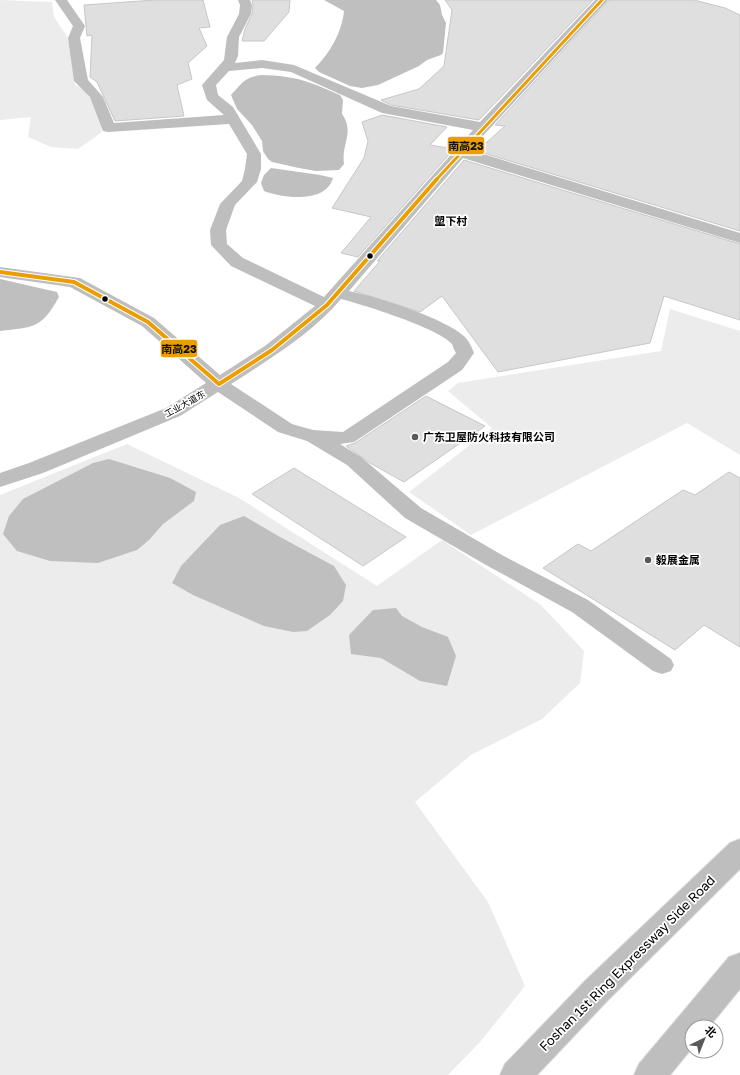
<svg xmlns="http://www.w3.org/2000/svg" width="740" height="1075" viewBox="0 0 740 1075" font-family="'Golos Text','Noto Sans SC',sans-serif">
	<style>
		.green { fill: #ececec }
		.water { fill: #bfbfbf }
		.building { fill: #dfdfdf; stroke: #c7c7c7 }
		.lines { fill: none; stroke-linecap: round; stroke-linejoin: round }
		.major-casing { stroke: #dbdbdb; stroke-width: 2 }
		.highway-casing { stroke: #dbdbdb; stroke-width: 2 }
		.minor { fill: #bebebe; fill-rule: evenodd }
		.major { fill: #bebebe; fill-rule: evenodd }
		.highway { fill: #bebebe; fill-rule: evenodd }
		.bus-1-far1-casing { stroke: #fff; stroke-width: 5 }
		.bus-1-casing { stroke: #fff; stroke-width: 6 }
		.bus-1-far1 { stroke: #eb9e00; stroke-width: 3 }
		.bus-1 { stroke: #eb9e00; stroke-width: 4 }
		.bus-dot { fill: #000; stroke: #fff; stroke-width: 1.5 }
		.poi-dot { fill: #595959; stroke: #fff; stroke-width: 1.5 }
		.labels { text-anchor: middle; stroke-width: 3.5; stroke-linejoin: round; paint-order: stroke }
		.far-street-label { font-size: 9px; fill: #000; stroke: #fff }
		.far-quarter-label { font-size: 11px; font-weight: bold; fill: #000; stroke: #fff }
		.poi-label { font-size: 11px; font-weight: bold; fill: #000; stroke: #fff; text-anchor: start }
		.near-street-label { font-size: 13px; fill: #000; stroke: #fff }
		.line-badge { stroke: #fff; stroke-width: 1.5 }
		.pale-badge-label { font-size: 11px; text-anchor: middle; font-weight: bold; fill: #111 }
	</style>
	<rect width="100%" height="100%" fill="#fff"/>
	<g class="green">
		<path d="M0,0l52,2 2,15 14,21 7,47c25,11 23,22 27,47l-24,17 -27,-2 -23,-10 3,-20 -31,3z"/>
		<path d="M670,309l70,22v124l-53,-32 -216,112 -62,-43 83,-64 -44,-37 10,-8 203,-32z"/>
		<path d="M127,444l112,54 138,88 65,-46 99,65 43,46 -4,32 -38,36 -71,36 -56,47 73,100 37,84 -45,56 -32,33h-448v-580z"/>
	</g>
	<g class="water">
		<path d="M324,0h112l4,5 2,10 4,8 -3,30 -2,2 -14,5 -8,6 -41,19 -16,3 -12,-2 -31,-14 -4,-4c15,-15 27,-36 29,-57z"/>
		<path d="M262,75c35,1 48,7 78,20l3,5 -1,14c13,18 -1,30 2,50l-5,6 -23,1 -17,-3 -27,-6 -4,-3 -5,-8 -1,-10 -10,-16 -15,-16 -6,-14c12,-13 13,-18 31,-20z"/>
		<path d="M271,168l49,7 13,3c-7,26 -51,20 -69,13l-3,-8 3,-8z"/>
		<path d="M0,279l57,13 2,5c-18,32 -25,30 -59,34z"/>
		<path d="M109,459l61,19 26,14 -2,9 -31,23 -14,16 -12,10 -39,13 -48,-2 -33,-10 -14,-17 6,-18 14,-17 70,-36z"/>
		<path d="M244,516l36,21 54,29 12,19 -3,16 -13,14 -23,16 -14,1 -29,-6 -71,-31 -21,-12 9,-17 39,-41z"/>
		<path d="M396,608l6,8 20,11 26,10 8,19 -9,30 -27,-5 -39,-23 -30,-4 -2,-19 24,-25z"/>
	</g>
	<g class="building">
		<path d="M155,0h48l7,27 -11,1 8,18 -19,17 4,16 -15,6 7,31 -69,5 -18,-39 -7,-5 2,-42 -5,1 -3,-31z"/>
		<path d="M252,0h38l-1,12 -25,29h-22l3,-12 7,-15 1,-9z"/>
		<path d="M445,0h148l-114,120 -88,-15 -10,-5 38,-11 25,-23 8,-56z"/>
		<path d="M609,0h85l31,8 15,7v216l-263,-80 28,-25 -10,-1z"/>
		<path d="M382,115l65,12 -17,18 24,4 -96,108 -17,-4 30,-36 -39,-9 32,-50 4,-17 -6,-19z"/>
		<path d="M464,160l276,84v76l-76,-24 -14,47 -152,29 -56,-76 -22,16 -66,-21 26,-30h-3z"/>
		<path d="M426,396l59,30 -81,56 -34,-19 -24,-17 9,-3z"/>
		<path d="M294,468l112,69 -43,29 -111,-72z"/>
		<path d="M729,472l11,6v169l-36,-22 -29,25 -132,-82 35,-24 13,7 92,-61 12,5z"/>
	</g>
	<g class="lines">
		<defs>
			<path id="major" d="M740,839v30l-132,131 -71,75h-37l5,-11 81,-84 144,-137z"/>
			<path id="highway" d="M740,953v36l-31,38h-17v21l-22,27h-36l5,-11 90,-107z"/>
		</defs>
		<use href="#major" class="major-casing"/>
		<use href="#highway" class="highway-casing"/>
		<path class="minor" d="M55,0h12l18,26 -5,12 8,42 15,17 11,26 110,-8 -17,-15 -5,-15 22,-25 3,-23 12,-23 1,-9 -2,-5h12l2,5 -1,9 -12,23 -1,19 -3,7 27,-3 32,5 97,41 89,16 115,-122h13l-138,150 270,83v10l-277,-85 -114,133c28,6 96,27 116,46 4,4 7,11 9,16l-12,17 -108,72 -14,2 21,13 60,51 81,47 86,45 83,59 3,6 -3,6 -9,3 -9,-3 -81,-59 -86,-47 -81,-47 -58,-53 -40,-24 -29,-9 -60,-40 -38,24 -137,57 -43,14v-14l29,-10 137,-55 40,-25 -64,-57 -72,-39 -70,-10v-10l80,11 74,40 66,57 45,-29 50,-40 -84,-40 -20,-21 -1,-15 10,-26 22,-23 3,-12 2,-15 -18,-30 -121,8 -5,-1 -13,-34 -16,-16 -6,-43 5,-12zM262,68l29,4 91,41 91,17 -149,167 -81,-39 -16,-14 -1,-14 9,-25 22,-23 4,-13v-15l-28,-47 -15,-12 -2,-10 13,-14zM341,299c23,6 97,29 111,45 1,3 2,6 4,9l-8,9 -105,70 -30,-2 -21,-6 -61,-40c37,-24 82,-51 110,-85z"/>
		<use href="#major" class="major"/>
		<use href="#highway" class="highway"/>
		<defs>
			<path id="bus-1-far1" d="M436,180l166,-180"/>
			<path id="bus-1" d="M0,272l74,10 74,40 71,62 53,-34 55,-45 110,-126"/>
		</defs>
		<use href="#bus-1-far1" class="bus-1-far1-casing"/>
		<use href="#bus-1" class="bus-1-casing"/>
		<use href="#bus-1-far1" class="bus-1-far1"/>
		<use href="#bus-1" class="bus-1"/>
	</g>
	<g class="bus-dot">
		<circle cx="370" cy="256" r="3.5"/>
		<circle cx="105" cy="299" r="3.5"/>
	</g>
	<g class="poi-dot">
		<circle cx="415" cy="437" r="4"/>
		<circle cx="648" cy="560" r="4"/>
	</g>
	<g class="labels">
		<g class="far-street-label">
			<text transform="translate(185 404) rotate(-29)" y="3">工业大道东</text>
		</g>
		<g class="far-quarter-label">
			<text x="451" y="225">塱下村</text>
		</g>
		<g class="poi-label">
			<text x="423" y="441">广东卫屋防火科技有限公司</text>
			<text x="656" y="564">毅展金属</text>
		</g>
		<g class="near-street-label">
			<text transform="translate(627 963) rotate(-45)" y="5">Foshan 1st Ring Expressway Side Road</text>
		</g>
	</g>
	<g class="line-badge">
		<rect x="447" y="136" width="38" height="19" rx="4" fill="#eb9e00"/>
		<rect x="160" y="339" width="38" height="19" rx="4" fill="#eb9e00"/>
	</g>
	<g class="pale-badge-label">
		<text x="466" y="150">南高23</text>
		<text x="179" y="353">南高23</text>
	</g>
	<g transform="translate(704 1039) rotate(43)"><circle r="19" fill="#ffffff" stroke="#999999"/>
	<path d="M0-3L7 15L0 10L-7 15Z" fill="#595959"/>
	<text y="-6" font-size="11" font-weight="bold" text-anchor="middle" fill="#000000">北</text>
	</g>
</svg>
